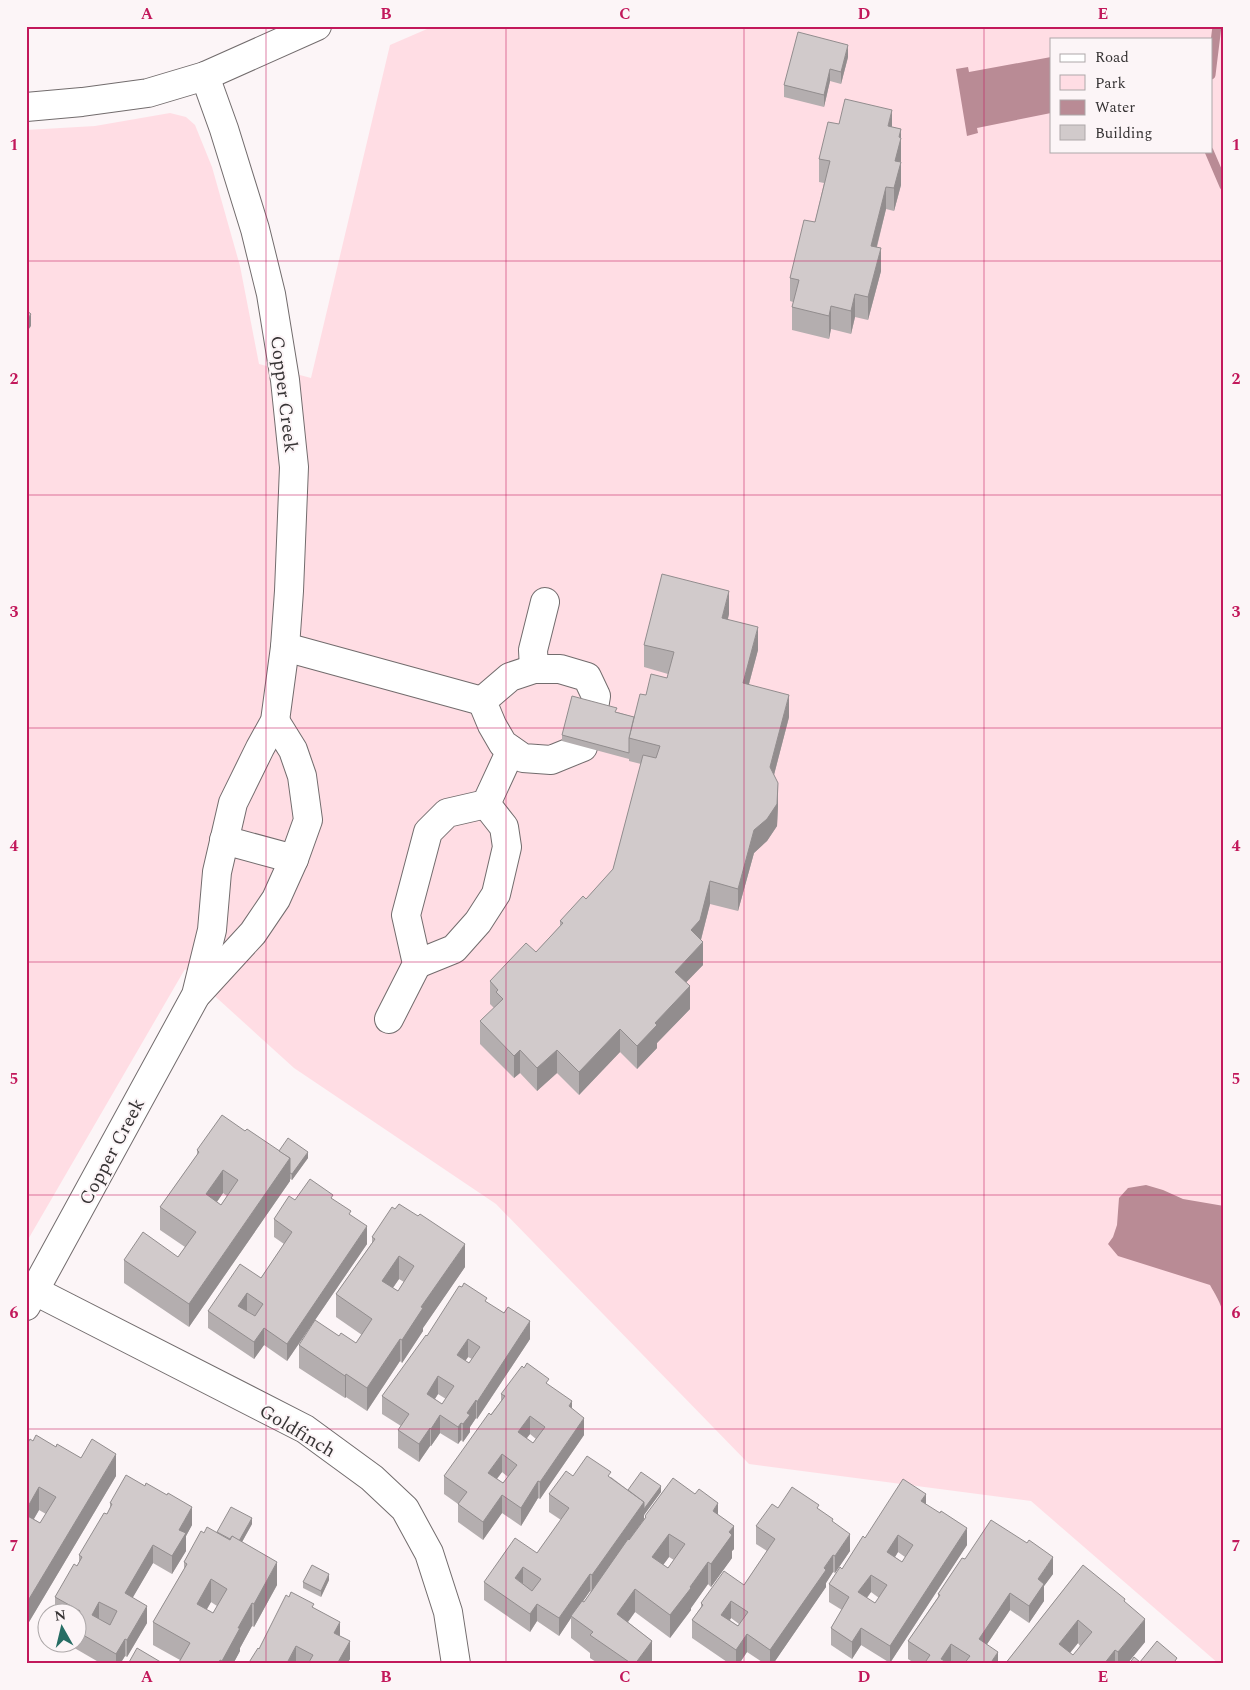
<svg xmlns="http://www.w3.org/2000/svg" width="1250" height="1690" viewBox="0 0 1250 1690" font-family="Spectral,serif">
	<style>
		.green { fill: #ffdde4; fill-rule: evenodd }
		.water { fill: #b98b95 }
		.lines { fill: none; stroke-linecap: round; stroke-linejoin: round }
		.stream { stroke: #b98b95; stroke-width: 9 }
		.minor-casing { stroke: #726c6d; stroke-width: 30 }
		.minor { stroke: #fff; stroke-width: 28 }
		.wall { fill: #b4aeaf; fill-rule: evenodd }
		.shaded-wall { fill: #928d8e }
		.building { fill: #d1cacb; stroke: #928d8e; fill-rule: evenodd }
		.grid { fill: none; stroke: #c2185b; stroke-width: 1; stroke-opacity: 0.55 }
		.labels { text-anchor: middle; stroke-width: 4; stroke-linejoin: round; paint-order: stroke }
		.street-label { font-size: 19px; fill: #373435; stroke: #fcf5f7 }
		.neatline { fill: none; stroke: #c2185b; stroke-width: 2 }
		.grid-label { font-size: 16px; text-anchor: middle; font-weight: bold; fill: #c2185b }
	</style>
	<rect width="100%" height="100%" fill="#fcf5f7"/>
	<path class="green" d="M434,26h790v1638h-5l-188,-163 -282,-37 -253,-260 -202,-136 -109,-99 -159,274v-1113l69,-4 75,-13 16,4 9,8 17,42 28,99 19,98 52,14 79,-333zM1051,39h160v112h-160z"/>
	<g class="water">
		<path d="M1051,57v56l-74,15 1,5 -11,3 -11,-67 12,-2 1,5z"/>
		<path d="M1146,1185l17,5 20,9 41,7v140c-5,-12 0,-19 -1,-32 -2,-11 -8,-20 -13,-29l-92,-29 -10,-12 5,-7 4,-12 2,-27 9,-10z"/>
	</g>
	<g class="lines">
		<g class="stream">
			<path d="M1211,75l6,-49"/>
			<path d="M1209,151l15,35"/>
		</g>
		<defs>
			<g id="minor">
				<path d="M26,107l56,-5 66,-9 57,-17 112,-50"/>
				<path d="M285,647l197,54"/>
				<path d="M534,669l-1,-19 12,-48"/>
				<path d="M583,747l-32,13 -28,-2 -20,-14 -11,-19 -10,-24 28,-24 24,-8h26l27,8 9,19 -2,12"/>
				<path d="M224,840l70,19"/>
				<path d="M417,964l37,-15 24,-27 18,-28 11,-47 -3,-20 -18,-23"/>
				<path d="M198,993l55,-60 23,-34 18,-40 14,-39 -6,-44 -9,-26 -18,-29"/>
				<path d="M389,1019l28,-55 -11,-49 22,-83 19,-19 39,-9 25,-54"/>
				<path d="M35,1291l270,138 67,49 33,31 24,44 19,59 8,52"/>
				<path d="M26,1306l170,-311 16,-65 5,-58 16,-69 27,-55 15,-27 10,-74 4,-56 5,-124 -9,-87 -14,-86 -16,-65 -31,-100 -19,-53"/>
			</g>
		</defs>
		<use href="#minor" class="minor-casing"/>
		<use href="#minor" class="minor"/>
	</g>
	<g class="wall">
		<path d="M848,57l-7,27 -11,-3 -6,26 -40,-10v-12z"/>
		<path d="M839,124l53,3 9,2v56l-7,26 -8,-2 -9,38 4,24 -13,49 -13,-3 -4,17 -20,-5 -2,10 -37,-9v-23l1,-5 -3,-1v-23l25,-56 9,-39 -5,-1v-23z"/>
		<path d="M729,614l-1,5 30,31 -9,34 40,33 -15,58 4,31 -1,20 -10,15 -13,12 -16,58 -28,-7 -9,36 2,25 -17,17 4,27 -33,34v5l-20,21 -17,-17 -41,43 -22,-22 -20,18 -17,-18 -6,5 -34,-34v-23l14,-13 -4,-4v-23l46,-29 24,-26v-5l26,-22 27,-30 28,-105 -12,-3v-2l-67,-18v-6l55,-23 17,5 12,-22 21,-17 1,-4 -24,-7v-22z"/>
		<path d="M245,1131l34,20 29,7 -16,22 -2,-1v2l-101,146 -65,-44v-23l54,-3 7,-10 -25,-17v-23l37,-52v-5zM223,1193l4,3 -6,9 -4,-3z"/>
		<path d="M333,1199l18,17 16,28 -80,117 -23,-16 -10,14 -46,-31v-17l53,-33 23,-34 -10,-7v-18l21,-19z"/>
		<path d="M372,1237l93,30 -42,61v3l-21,32 -2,-2 -33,50 -21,-14 -1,1 -46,-30v-23l40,-9 17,7 6,-8 -26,-18v-23l36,-51zM399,1279l5,3 -6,9 -5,-3z"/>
		<path d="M487,1302l43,37 -53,80 -1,-1 -6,9v5l-7,10 -2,-2 -3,4 -18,-11 -9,13h-1l-11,16 -21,-14v-18l3,-4 -19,-12v-18l45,-60zM468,1357l4,2 -3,4 -4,-2zM438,1394l8,5 -4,5 -7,-5z"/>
		<path d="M549,1385l23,24 12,26 -44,64 -2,-1 -17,28 -19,-13 -19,27 -25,-18v-18l-14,-10v-18l57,-75v-7zM530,1434l6,5 -3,4 -7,-5zM502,1472l6,5 -5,6 -6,-4z"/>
		<path d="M33,1441l23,6 25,11 35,18 -90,151zM39,1510l7,4 -6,9 -6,-4z"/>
		<path d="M573,1476l38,1 17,13 33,2 -17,23v4l1,-1v-2l73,-1 16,34 -2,2v7l-21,29 -3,-3 -17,24v2l-21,28 -35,-26 -7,10 24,19v23h-53l-9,-6v-5l-19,-15v-20l-12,18 -22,-15 -7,11 -46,-32v-18l53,-29 24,-33 -12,-8v-18zM669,1557l5,3 -6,8 -5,-3zM590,1591l1,1 -7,10 -1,-1z"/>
		<path d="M110,1503l82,22 -6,11v15l-14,23 -19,-11 -21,35 15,25 -20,34 -2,-1 -5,8h-18l-31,-18v-4h7v-30h-23v-15l22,-31 2,-4v-7l28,-41 3,-6z"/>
		<path d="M926,1505l41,40 -77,118 -29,-18 -9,14 -21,-14v-17l11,-18 -13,-8v-18l13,-15 23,-31zM898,1552l7,5 -3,5 -7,-5zM871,1592l8,6 -4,5 -8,-5z"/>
		<path d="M778,1508l41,1 14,13 17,29 -15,22 -2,-1 -7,11v4l-53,77h-8l-18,-12 -8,12h-9l-38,-26v-18l9,-13v-4l43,-18 23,-34 -11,-7v-18zM731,1618l8,6 -1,2 -8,-6z"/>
		<path d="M252,1524l-10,18 35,43 -23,42 -2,-1 -12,22v3l-7,13h-55l2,-4 -27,-15v-23l31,-53v-7l33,-30zM211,1602l6,4 -4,7 -7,-3z"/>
		<path d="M965,1559l88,15 -9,12v15l-15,22 -19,-13 -23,34 11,20h-82l-8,-5v-18l30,-44v-3z"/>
		<path d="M1083,1565l42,38 20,39 -18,22h-122zM1078,1643l2,3 -7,9 -3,-2z"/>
		<path d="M329,1580l-8,17 -18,-9v-6z"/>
		<path d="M314,1608l26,28 10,23 -3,5h-99l11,-15z"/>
	</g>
	<g class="shaded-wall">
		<path d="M848,45v12l-7,27v-12z"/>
		<path d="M830,69v12l-6,26v-12z"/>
		<path d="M892,110v23l-4,-7z"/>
		<path d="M901,129v32l-6,22v-22z"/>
		<path d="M901,162v23l-7,26v-23z"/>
		<path d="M886,187v22l-15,60v-23z"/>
		<path d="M881,248v23l-13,49v-23z"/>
		<path d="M855,294v23l-4,17v-23z"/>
		<path d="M831,306v23l-2,10v-23z"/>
		<path d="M31,314v12l-5,7v-12z"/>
		<path d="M729,591v23l-7,26v-22z"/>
		<path d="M758,627v23l-15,56v-23z"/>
		<path d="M789,695v22l-19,73v-23z"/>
		<path d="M778,783v23l-1,20 -10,15 -13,12 -16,58v-22l16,-59z"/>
		<path d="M710,881v23l-10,39 -9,-13z"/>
		<path d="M703,942v23l-28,29v-22z"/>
		<path d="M690,986v23l-33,34v5l-20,21v-23l18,-23z"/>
		<path d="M620,1029v23l-41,43v-23z"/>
		<path d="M520,1050v23l-6,5v-22z"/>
		<path d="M557,1050v23l-20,18v-23z"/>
		<path d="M308,1152v6l-16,22v-6z"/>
		<path d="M290,1158v23l-101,146v-23z"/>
		<path d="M223,1170v23l-17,24v-23z"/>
		<path d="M367,1226v18l-80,117v-17z"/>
		<path d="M465,1244v23l-42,61v3l-21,32v-23l19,-33z"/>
		<path d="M399,1256v23l-17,24v-22z"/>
		<path d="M247,1293v18l-9,12v-17z"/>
		<path d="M530,1321v18l-53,80v-17z"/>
		<path d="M264,1328v17l-10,14v-17z"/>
		<path d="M400,1339v22l-33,50v-23z"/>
		<path d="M468,1339v18l-11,16v-18z"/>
		<path d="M346,1374v23l-1,1v-22z"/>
		<path d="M438,1376v18l-11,17v-17z"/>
		<path d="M476,1400v18l-6,9v5l-7,10v-18l4,-11z"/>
		<path d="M572,1401v18l-3,-13z"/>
		<path d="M440,1415v18l-9,13v-17z"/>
		<path d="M530,1416v18l-12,16v-18z"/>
		<path d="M584,1418v17l-44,64v-17z"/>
		<path d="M461,1423v17l-3,4v-17z"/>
		<path d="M430,1428v18l-11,16v-18z"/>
		<path d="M116,1454v22l-90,151v-23z"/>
		<path d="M502,1454v18l-14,18v-17z"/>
		<path d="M538,1481v17l-17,28v-18z"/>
		<path d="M661,1486v6l-17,23v4l-52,74v-18l52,-73z"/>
		<path d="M39,1487v23l-13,22v-22z"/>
		<path d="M926,1494v17l-5,-10z"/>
		<path d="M502,1495v18l-19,27v-18z"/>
		<path d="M718,1503v23l-5,-15z"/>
		<path d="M192,1507v18l-6,11v15l-14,23v-18l7,-26z"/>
		<path d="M252,1518v6l-14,25v-6z"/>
		<path d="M734,1526v23l-2,2v7l-21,29v-23l18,-32z"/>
		<path d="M967,1528v17l-77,118v-17z"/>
		<path d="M669,1534v23l-17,23v-23z"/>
		<path d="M850,1534v17l-15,22v-17z"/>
		<path d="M898,1535v17l-11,18v-18z"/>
		<path d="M153,1545v18l-28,48v-18z"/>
		<path d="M833,1555v17l-7,11v4l-53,77h-3v-14z"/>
		<path d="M1053,1557v17l-9,12v15l-15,22v-17l9,-27z"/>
		<path d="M277,1562v23l-23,42v-23z"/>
		<path d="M708,1562v22l-17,24v2l-21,28v-23z"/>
		<path d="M523,1567v17l-8,-6z"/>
		<path d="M329,1574v6l-8,17v-6z"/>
		<path d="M590,1574v17l-18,26 -1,-1v2l-12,18v-18z"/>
		<path d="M871,1575v17l-13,17v-17z"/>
		<path d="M211,1579v23l-14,25v-23z"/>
		<path d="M635,1589v23l-18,25v-23z"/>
		<path d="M1010,1593v17l-31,46v-17z"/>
		<path d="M731,1601v17l-10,14v-17z"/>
		<path d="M99,1602v18l-7,-5z"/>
		<path d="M252,1603v23l-12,22v3l-7,13h-11v-3l16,-33z"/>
		<path d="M537,1604v17l-7,11v-18z"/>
		<path d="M147,1606v17l-20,34v-17z"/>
		<path d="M1145,1619v23l-18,22h-9v-12z"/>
		<path d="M1078,1620v23l-17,21 -2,-20z"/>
		<path d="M340,1622v18l-6,-7z"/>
		<path d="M861,1628v17l-9,14v-17z"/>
		<path d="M747,1634v18l-8,12h-3v-14z"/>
		<path d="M125,1639v17l-5,8h-4v-10z"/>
		<path d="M350,1641v18l-3,5h-10z"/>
		<path d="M652,1641v23h-17z"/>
		<path d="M951,1644v18l-1,2 -9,-5z"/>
		<path d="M296,1646v17l-9,1z"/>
		<path d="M1115,1650v14h-11z"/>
		<path d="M998,1652v12h-8z"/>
	</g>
	<g class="building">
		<path d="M798,32l50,13 -7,27 -11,-3 -6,26 -40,-10z"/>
		<path d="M845,99l47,11 -4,16 13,3 -2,8 2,1 -6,23 6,1 -7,26 -8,-1 -15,59 10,2 -13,49 -13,-3 -4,17 -20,-5 -2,10 -37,-9 7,-27 -9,-2 14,-58 11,2 15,-61 -11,-2 9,-37 11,2z"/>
		<path d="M26,310l5,4 -5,7z"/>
		<path d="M662,574l67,17 -7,27 36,9 -15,56 46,12 -19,72 8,16 -1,21 -10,15 -13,11 -16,59 -28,-8 -10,39 -9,10 12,12 -28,30 15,14 -35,37 2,2 -20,21 -17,-17 -41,43 -22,-22 -20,18 -17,-18 -6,6 -34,-35 23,-22 -7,-7 2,-2 -8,-9 36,-38 10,9 27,-29 -3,-2 23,-25 3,3 27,-30 30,-114 13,3 4,-12 -31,-8 11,-44 6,1 5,-21 16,4 7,-26 -30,-7z"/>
		<path d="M572,696l45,12 -2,4 19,5 -5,21v15l-67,-18z"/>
		<path d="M222,1115l23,16 2,-2 43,29 -101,146 -65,-44 19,-28 35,25 18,-25 -36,-25 39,-55 -2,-2zM223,1170l15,10 -17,25 -15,-11z"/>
		<path d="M288,1138l20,14 -16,22 -2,-1v-15l-11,-7z"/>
		<path d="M310,1179l23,16 -2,3 20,13 -2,3 18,12 -80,118 -23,-16 -10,14 -46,-31 32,-47 21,14 31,-46 -18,-13 15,-23 6,4zM247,1293l16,11 -8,12 -17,-10z"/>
		<path d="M399,1204l19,12 2,-2 45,30 -44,63 2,1 -21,32 -2,-1 -33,49 -21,-14 -1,2 -46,-31 16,-25 24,16 2,-3 15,10 16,-24 -36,-25 39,-55 -3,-2 20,-30 3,2zM399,1256l15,10 -16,25 -16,-10z"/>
		<path d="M464,1283l23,15 -2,3 19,12 4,-6 22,14 -53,81 -1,-2 -9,13 3,2 -7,9 -2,-1 -3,4 -18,-12 -9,14 -1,-1 -11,16 -21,-14 11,-16 -27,-18 44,-61 1,1 32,-50 3,1zM468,1339l12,8 -11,16 -12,-8zM438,1376l16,10 -12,18 -15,-10z"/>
		<path d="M527,1363l22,16 -3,4 26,18 -3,5 15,12 -44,64 -2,-1 -17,27 -19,-13 -19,27 -25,-18 9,-12 -23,-16 45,-63 2,2 14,-19 -4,-2 21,-28 2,2zM530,1416l15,11 -12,16 -15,-11zM502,1454l15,11 -14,18 -15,-10z"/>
		<path d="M36,1435l20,12 1,-3 24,14 11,-19 24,15 -90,150v-89l14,8 16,-26 -17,-10 -13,23v-64l4,-7 3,2z"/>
		<path d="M587,1456l24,16 -3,4 36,26 -52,73 -2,-1 -31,44 -22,-14 -7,10 -46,-32 31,-44 22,15 32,-45 -20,-14 17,-23 7,5zM523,1567l18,12 -9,12 -17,-13z"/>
		<path d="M641,1472l20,14 -17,23v-7l-16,-12z"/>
		<path d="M126,1475l19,11 1,-3 21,12 1,-2 24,14 -13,23 7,3 -14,23 -19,-11 -28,48 22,13 -20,34 -2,-1 -9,15 -38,-22v-16l2,-5 -25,-14 19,-33 3,2 5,-9 -3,-2 25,-42 3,1 5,-10 -2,-1zM99,1602l18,9 -7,14 -18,-10z"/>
		<path d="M673,1478l22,16 4,-5 19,14 -5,8 21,15 -5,6 3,3 -21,29 -3,-2 -18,25 1,1 -21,27 -35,-26 -18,25 35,27 -17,23h-3l-42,-29 3,-3 -22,-16 11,-15 2,1 44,-63 1,1 17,-23 -1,-1zM669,1534l16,10 -17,24 -16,-11z"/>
		<path d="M903,1479l23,15 -5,7 19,12 1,-2 26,17 -77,118 -29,-18 -9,14 -21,-14 18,-31 -20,-13 11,-17 2,2 21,-33 2,2zM898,1535l15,10 -11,17 -15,-10zM871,1575l16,10 -12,18 -17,-11z"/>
		<path d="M792,1487l27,18 -2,3 16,11 -1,2 18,13 -15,22 -2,-1 -9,13 2,2 -56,80 -23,-16 -11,16 -44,-30 11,-15 -2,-2 23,-32 20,14 31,-46 -19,-13 16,-22 6,4zM731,1601l17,11 -10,14 -17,-11z"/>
		<path d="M231,1507l21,11 -13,23 -7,-5 -2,3 -13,-7z"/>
		<path d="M991,1520l36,23 2,-3 24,17 -15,22 6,5 -15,22 -19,-13 -31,46 19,13 -8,12h-26l6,-8 -19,-12 -10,15 9,5 2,-3 4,3h-32l6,-9 -22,-14 32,-46 -2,-1 24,-36 3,1z"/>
		<path d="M207,1527l23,13 2,-4 45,26 -23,42 -2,-1 -14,25h2l-18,33 -2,-1 -2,4h-40l12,-21 -37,-21 34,-58 -3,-2 17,-31 3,2zM211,1579l16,10 -14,24 -16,-9z"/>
		<path d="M312,1565l17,9 -8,17 -18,-9z"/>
		<path d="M1083,1565l42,34 -1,2 21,18 -27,33 -3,-2 -11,14h-99zM1078,1620l14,12 -19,23 -14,-11z"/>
		<path d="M291,1592l23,12 -2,3 28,15 -6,11 16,8 -13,23h-29l5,-9 -17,-9 -9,17 1,1h-40l10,-16 1,1 27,-54 3,2z"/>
		<path d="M1157,1641l20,17 -2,3 4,3h-50l5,-7 6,5z"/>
		<path d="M137,1648l27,16h-36z"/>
	</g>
	<path class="grid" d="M266,26v1638M506,26v1638M744,26v1638M984,26v1638M26,261h1198M26,495h1198M26,728h1198M26,962h1198M26,1195h1198M26,1429h1198"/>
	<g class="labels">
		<g class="street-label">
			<text transform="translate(285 394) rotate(83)" y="7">Copper Creek</text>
			<text transform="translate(111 1151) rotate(-62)" y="7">Copper Creek</text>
			<text transform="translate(298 1430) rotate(31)" y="7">Goldfinch</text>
		</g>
	</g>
	<rect width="1250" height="1690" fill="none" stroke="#fcf5f7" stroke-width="55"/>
	<rect x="1050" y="38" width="162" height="115" fill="#fcf5f7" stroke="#ada8a9"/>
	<rect x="1060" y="54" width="25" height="8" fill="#ffffff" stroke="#ada8a9"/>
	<text x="1095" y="62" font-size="15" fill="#373435">Road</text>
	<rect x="1060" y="75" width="25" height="15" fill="#ffdde4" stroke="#ada8a9"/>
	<text x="1095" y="88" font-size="15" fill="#373435">Park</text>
	<rect x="1060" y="100" width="25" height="15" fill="#b98b95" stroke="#ada8a9"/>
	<text x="1095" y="112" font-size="15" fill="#373435">Water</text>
	<rect x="1060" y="125" width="25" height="15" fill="#d1cacb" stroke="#ada8a9"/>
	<text x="1095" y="138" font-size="15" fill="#373435">Building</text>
	<g transform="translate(62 1628) rotate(352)"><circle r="24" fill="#fcf5f7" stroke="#ada8a9"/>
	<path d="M0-4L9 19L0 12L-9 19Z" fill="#266d64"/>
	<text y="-8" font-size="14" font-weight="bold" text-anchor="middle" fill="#373435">N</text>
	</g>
	<rect x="28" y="28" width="1194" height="1634" class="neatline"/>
	<g class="grid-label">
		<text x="147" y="19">A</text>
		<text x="386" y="19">B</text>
		<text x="625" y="19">C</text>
		<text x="864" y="19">D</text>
		<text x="1103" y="19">E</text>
		<text x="14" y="150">1</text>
		<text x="1236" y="150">1</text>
		<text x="14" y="384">2</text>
		<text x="1236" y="384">2</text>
		<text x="14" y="617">3</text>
		<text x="1236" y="617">3</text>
		<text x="14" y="851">4</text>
		<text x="1236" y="851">4</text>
		<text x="14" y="1084">5</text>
		<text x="1236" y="1084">5</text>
		<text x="14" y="1318">6</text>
		<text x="1236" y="1318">6</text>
		<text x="14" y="1551">7</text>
		<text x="1236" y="1551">7</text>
		<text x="147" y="1682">A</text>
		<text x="386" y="1682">B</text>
		<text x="625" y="1682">C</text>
		<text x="864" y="1682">D</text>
		<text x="1103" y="1682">E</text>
	</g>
</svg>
